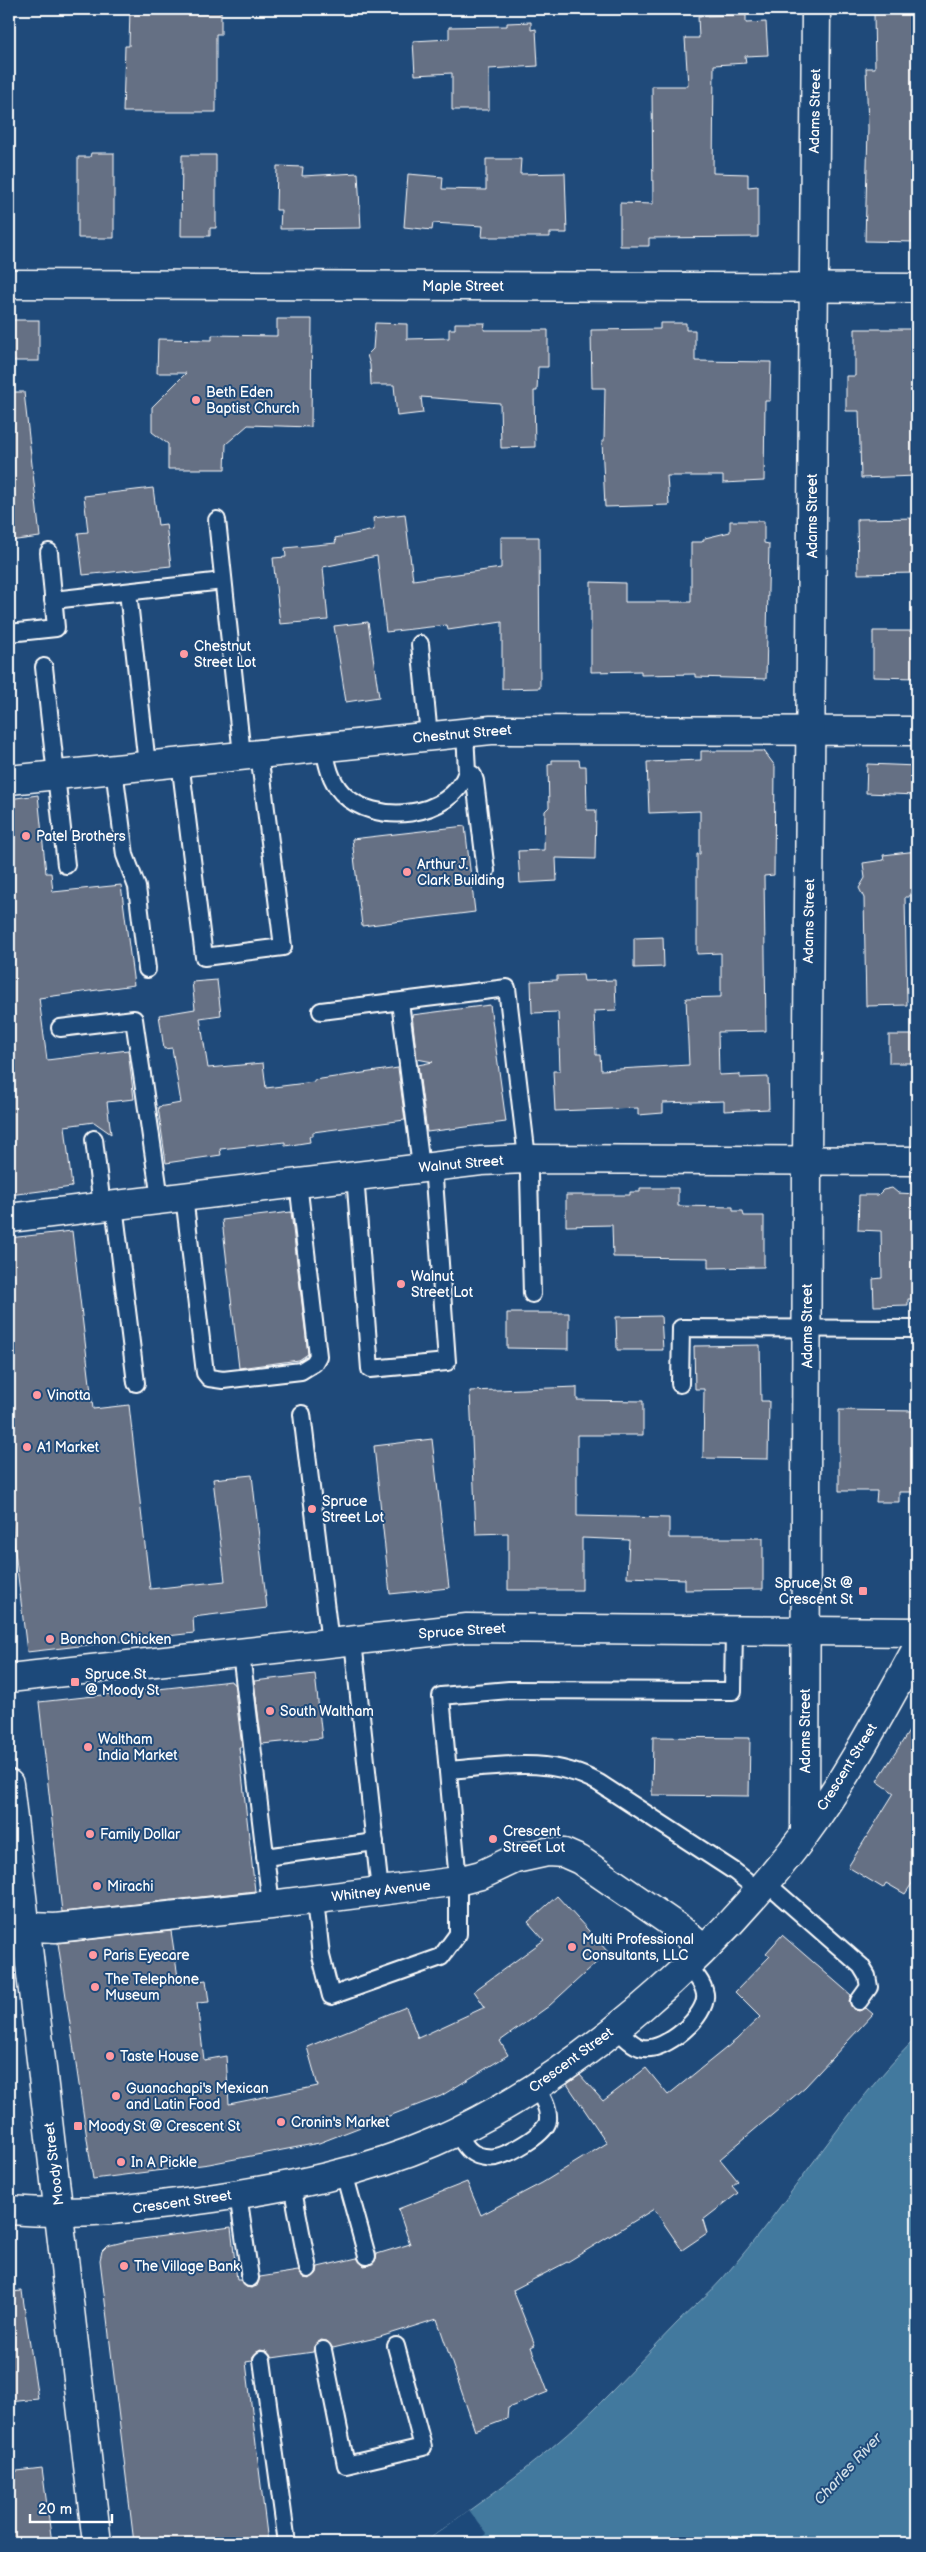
<svg xmlns="http://www.w3.org/2000/svg" width="926" height="2552" viewBox="0 0 926 2552" font-family="'Balsamiq Sans',sans-serif">
<style>
.water{fill:#42799e;stroke:#8eafc5}
.pier{fill:#1f4a7a}
.building{fill:#656f84;stroke:#fff}
.lines{fill:none;stroke-linecap:round;stroke-linejoin:round}
.service-casing{stroke:#fff;stroke-width:20}
.minor-casing{stroke:#fff;stroke-width:31}
.tertiary-casing{stroke:#fff;stroke-width:31}
.primary-casing{stroke:#fff;stroke-width:31}
.service{stroke:#1f4a7a;stroke-width:16}
.minor{stroke:#1f4a7a;stroke-width:28}
.tertiary{stroke:#1f4a7a;stroke-width:28}
.primary{stroke:#1f4a7a;stroke-width:28}
.poi-dot{fill:#ff9aa2;stroke:#1f4a7a;stroke-width:2}
.labels{text-anchor:middle;dominant-baseline:central;stroke-width:4;stroke-linejoin:round;paint-order:stroke}
.street-label{font-size:14px;fill:#fff;stroke:#1f4a7a}
.poi-label{font-size:14px;fill:#fff;stroke:#1f4a7a;text-anchor:start}
.water-label{font-size:15px;font-style:italic;fill:#d0dee7;stroke:#1f4a7a}
</style>
<rect width="100%" height="100%" fill="#1f4a7a"/>
<filter id="ink" filterUnits="userSpaceOnUse"><feTurbulence type="fractalNoise" baseFrequency=".02" numOctaves="2"/><feDisplacementMap in="SourceGraphic" scale="10" xChannelSelector="R" yChannelSelector="G"/><feConvolveMatrix kernelMatrix="1 2 1 2 8 2 1 2 1" color-interpolation-filters="sRGB"/></filter>
<g filter="url(#ink)">
<path class="water" d="M917,2037V2543H424C466,2512 511,2482 551,2448C597,2410 636,2365 677,2323C692,2308 709,2294 723,2278C791,2200 844,2110 917,2037Z"/>
<polygon class="pier" points="469,2510 487,2534 474,2543 424,2543"/>
<g class="building">
<polygon points="130,9 221,11 221,34 216,34 216,112 123,112 125,46 129,46"/>
<polygon points="917,13 917,242 865,241 868,128 866,68 875,68 874,14"/>
<polygon points="746,15 746,23 766,22 768,55 745,56 746,63 714,65 713,173 748,174 748,187 758,186 758,237 649,238 649,246 620,246 620,203 653,204 652,86 688,86 685,38 699,38 698,16"/>
<polygon points="531,22 531,30 536,29 538,66 489,69 489,110 452,110 452,73 415,75 413,41 449,39 449,27 507,26 507,23"/>
<polygon points="91,153 114,153 114,238 78,238 78,157 90,157"/>
<polygon points="182,155 216,155 216,228 210,228 210,236 181,236"/>
<polygon points="486,159 521,159 520,174 565,173 567,233 550,233 550,237 482,237 483,226 433,223 432,230 404,227 408,174 443,177 442,189 486,190"/>
<polygon points="277,166 303,167 302,176 358,173 361,228 280,229 281,210 276,210"/>
<polygon points="277,319 312,319 311,427 248,425 226,444 225,469 168,469 168,444 152,432 152,407 186,373 157,373 158,339 212,340 212,335 277,336"/>
<rect x="9" y="320" width="30" height="41"/>
<polygon points="375,323 407,324 407,339 449,338 449,329 455,329 455,323 485,323 484,330 548,330 548,367 538,367 537,391 534,391 535,447 501,448 500,403 421,397 423,413 397,416 394,385 371,385 370,365 367,355 373,349"/>
<polygon points="660,323 686,323 686,330 695,330 695,361 771,362 770,401 765,401 764,481 723,483 723,476 667,476 669,505 605,507 602,441 604,441 605,388 592,388 591,330 660,329"/>
<polygon points="855,329 917,329 917,476 861,478 859,411 846,411 846,376 855,376"/>
<polygon points="9,392 24,392 40,537 9,541"/>
<polygon points="153,488 158,525 166,524 171,566 83,575 78,533 88,532 84,496"/>
<polygon points="405,514 413,580 501,568 501,537 539,537 540,688 502,689 502,622 448,630 447,625 386,632 377,556 323,567 328,620 280,624 273,558 286,557 285,548 336,543 335,538 374,530 373,518"/>
<polygon points="917,518 916,573 858,574 857,519"/>
<polygon points="730,521 764,521 764,543 769,544 766,679 695,677 695,674 641,675 641,671 591,672 591,582 625,583 625,602 691,602 691,542 702,542 705,538 730,532"/>
<polygon points="368,622 379,697 346,702 334,626"/>
<polygon points="873,631 917,631 917,678 873,677"/>
<polygon points="701,751 764,751 775,766 774,875 764,876 766,1031 718,1032 719,1075 740,1074 740,1078 768,1077 769,1109 724,1111 724,1101 663,1103 663,1113 638,1115 638,1108 555,1111 553,1071 560,1071 558,1012 532,1013 531,981 557,980 557,976 583,975 584,981 615,980 616,1010 594,1011 596,1055 600,1055 601,1070 689,1065 686,998 721,997 721,953 697,954 697,854 700,854 700,811 649,813 647,762 701,760"/>
<polygon points="552,760 579,760 580,766 586,766 587,810 596,810 595,859 556,858 557,881 520,883 518,851 544,850 545,811 549,807 548,765 552,764"/>
<polygon points="867,764 917,766 917,795 866,793"/>
<polygon points="38,795 46,873 51,873 53,892 121,885 134,985 39,998 47,1060 128,1050 134,1099 107,1102 111,1134 94,1122 65,1126 72,1187 9,1195 9,799"/>
<polygon points="465,826 475,912 362,926 352,839"/>
<polygon points="917,851 917,893 910,893 909,897 905,897 907,1005 866,1006 864,898 859,888 865,878 863,863 884,860 883,855"/>
<polygon points="663,937 664,967 634,968 634,938"/>
<polygon points="217,980 221,1015 200,1018 208,1068 263,1063 266,1088 314,1082 314,1080 398,1068 405,1120 313,1132 313,1136 309,1136 310,1142 285,1146 285,1142 220,1149 221,1155 166,1163 158,1107 181,1103 172,1048 164,1049 159,1015 195,1009 192,982"/>
<polygon points="490,1005 506,1122 427,1132 418,1065 433,1062 417,1059 412,1015"/>
<rect x="889" y="1035" width="28" height="28"/>
<polygon points="640,1188 678,1188 678,1206 733,1207 733,1211 743,1211 744,1216 764,1216 764,1267 708,1268 708,1258 613,1257 612,1225 566,1226 566,1195 630,1195 630,1192 640,1192"/>
<polygon points="892,1188 898,1193 917,1194 917,1299 908,1299 908,1305 874,1306 873,1279 882,1278 881,1231 858,1230 859,1195 878,1195 883,1190"/>
<polygon points="291,1212 308,1354 299,1360 239,1368 222,1220"/>
<polygon points="72,1231 93,1409 129,1405 150,1589 225,1581 213,1479 252,1475 267,1608 193,1617 194,1633 27,1652 9,1501 9,1238"/>
<polygon points="507,1313 569,1313 569,1349 507,1348"/>
<polygon points="661,1316 663,1350 617,1350 616,1317"/>
<polygon points="760,1345 761,1401 769,1401 768,1459 703,1458 704,1389 695,1389 694,1346"/>
<polygon points="577,1387 577,1400 643,1401 643,1435 577,1435 577,1516 669,1518 669,1538 763,1538 763,1589 685,1590 685,1579 627,1577 629,1540 582,1538 582,1590 508,1590 508,1533 476,1534 470,1391"/>
<polygon points="839,1410 917,1411 917,1492 899,1492 899,1502 876,1502 877,1491 839,1491"/>
<polygon points="432,1439 449,1588 390,1594 374,1446"/>
<polygon points="315,1674 322,1738 262,1744 254,1681"/>
<polygon points="231,1681 232,1683 234,1683 242,1747 239,1747 255,1891 62,1912 39,1702"/>
<polygon points="917,1719 917,1876 905,1894 886,1883 883,1888 848,1867 894,1793 877,1781"/>
<polygon points="653,1737 750,1738 749,1796 652,1795"/>
<polygon points="557,1896 608,1952 549,2006 500,2041 508,2055 441,2096 319,2143 209,2164 93,2179 58,1943 171,1931 179,1984 206,1980 209,2002 197,2003 204,2060 226,2056 229,2104 318,2086 307,2047 406,2007 418,2038 485,2007 474,1991 544,1940 528,1922"/>
<polygon points="782,1935 851,1995 849,2001 853,2009 859,2011 866,2008 873,2014 805,2087 720,2159 738,2181 732,2186 738,2193 703,2220 707,2233 682,2250 654,2209 569,2261 513,2290 535,2345 531,2347 548,2392 508,2408 507,2419 475,2431 437,2319 380,2337 333,2348 327,2341 321,2340 314,2346 313,2352 272,2358 266,2351 260,2350 253,2356 252,2361 246,2362 268,2543 134,2543 100,2260 102,2251 107,2246 127,2241 231,2227 237,2280 240,2280 246,2287 251,2288 257,2286 260,2277 298,2271 304,2278 310,2279 317,2273 318,2267 357,2258 364,2266 370,2265 376,2259 377,2254 410,2244 398,2209 467,2182 481,2215 542,2183 607,2143 567,2084 580,2075 603,2101 646,2068 668,2095 736,2040 760,2017 735,1992 770,1956 766,1953"/>
<polygon points="22,2291 38,2399 9,2402 9,2292"/>
<polygon points="42,2468 52,2543 9,2543 9,2472"/>
</g>
<g class="lines">
<g class="service-casing">
<g id="service">
<polyline points="217,520 242,755"/>
<polyline points="128,592 147,765"/>
<polyline points="53,600 223,581"/>
<polyline points="9,633 56,628 49,552"/>
<polyline points="420,644 429,736"/>
<polyline points="44,667 66,865"/>
<polyline points="465,732 467,772 473,775 475,781 486,871"/>
<path d="M324,747C327,764 330,780 342,793C374,826 451,819 467,772"/>
<polyline points="180,761 204,957 283,947 259,753"/>
<polyline points="114,769 125,855 137,887 147,969"/>
<polyline points="400,1002 421,1167"/>
<polyline points="321,1011 507,988 529,1175 532,1294"/>
<polyline points="60,1028 134,1019 160,1199"/>
<polyline points="94,1139 102,1207"/>
<polyline points="355,1175 370,1369 447,1362 433,1165"/>
<polyline points="184,1196 205,1373 209,1378 223,1380 301,1371 314,1363 318,1356 298,1182"/>
<polyline points="114,1205 136,1383"/>
<polyline points="680,1384 681,1328 917,1329"/>
<polyline points="302,1414 330,1643"/>
<polyline points="353,1641 380,1891"/>
<polyline points="241,1653 271,1905"/>
<path d="M448,1770C500,1766 551,1756 599,1783L734,1871L758,1890"/>
<polyline points="265,1857 375,1842"/>
<polyline points="765,1882 861,1966 867,1976 869,1987 859,2001"/>
<polyline points="315,1900 321,1956 331,1996 441,1957 458,1934 458,1881 441,1696 509,1690 733,1691 734,1630"/>
<path d="M616,2027C623,2035 632,2046 643,2048C665,2052 708,2016 705,1994C703,1982 694,1973 686,1965"/>
<path d="M457,2131C461,2139 466,2149 473,2153C479,2157 489,2158 496,2157C509,2154 547,2134 548,2120C549,2108 542,2097 536,2087"/>
<polyline points="344,2173 367,2256"/>
<polyline points="292,2185 308,2269"/>
<polyline points="238,2194 250,2278"/>
<polyline points="323,2350 346,2465 423,2447 396,2346"/>
<polyline points="262,2360 287,2543"/>
</g>
</g>
<g class="minor-casing">
<g id="minor">
<polyline points="9,780 491,730 917,731"/>
<polyline points="9,1218 481,1161 528,1159 917,1161"/>
<polyline points="9,1678 467,1628 917,1632"/>
<polyline points="9,1926 55,1928 271,1905 458,1881 481,1875 515,1859 547,1852 564,1853 580,1860 680,1929 702,1948"/>
</g>
</g>
<g class="tertiary-casing">
<g id="tertiary">
<polyline points="9,284 917,288"/>
<polyline points="805,1833 807,1160 816,9"/>
<path d="M9,2210C82,2216 141,2208 214,2198C289,2187 364,2172 434,2142C574,2081 714,1955 805,1834C848,1776 882,1711 917,1648"/>
</g>
</g>
<g class="primary-casing">
<polyline id="primary" points="9,1784 97,2543"/>
</g>
<use href="#service" class="service"/>
<use href="#minor" class="minor"/>
<use href="#tertiary" class="tertiary"/>
<use href="#primary" class="primary"/>
</g>
</g>
<g class="poi-dot">
<circle cx="196" cy="400" r="5"/>
<circle cx="184" cy="654" r="5"/>
<circle cx="26" cy="836" r="5"/>
<circle cx="407" cy="872" r="5"/>
<circle cx="401" cy="1284" r="5"/>
<circle cx="37" cy="1395" r="5"/>
<circle cx="27" cy="1447" r="5"/>
<circle cx="312" cy="1509" r="5"/>
<rect x="858" y="1586" width="10" height="10" rx="2.5"/>
<circle cx="50" cy="1639" r="5"/>
<rect x="70" y="1677" width="10" height="10" rx="2.5"/>
<circle cx="270" cy="1711" r="5"/>
<circle cx="88" cy="1747" r="5"/>
<circle cx="90" cy="1834" r="5"/>
<circle cx="493" cy="1839" r="5"/>
<circle cx="97" cy="1886" r="5"/>
<circle cx="572" cy="1947" r="5"/>
<circle cx="93" cy="1955" r="5"/>
<circle cx="95" cy="1987" r="5"/>
<circle cx="110" cy="2056" r="5"/>
<circle cx="116" cy="2096" r="5"/>
<circle cx="281" cy="2122" r="5"/>
<rect x="73" y="2121" width="10" height="10" rx="2.5"/>
<circle cx="121" cy="2162" r="5"/>
<circle cx="124" cy="2266" r="5"/>
</g>
<g class="labels">
<g class="street-label">
<text transform="translate(815 111) rotate(-89)">Adams Street</text>
<text x="463" y="286">Maple Street</text>
<text transform="translate(812 516) rotate(-90)">Adams Street</text>
<text transform="translate(462 734) rotate(-5)">Chestnut Street</text>
<text transform="translate(809 921) rotate(-89)">Adams Street</text>
<text transform="translate(461 1164) rotate(-5)">Walnut Street</text>
<text transform="translate(807 1326) rotate(-90)">Adams Street</text>
<text transform="translate(462 1631) rotate(-4)">Spruce Street</text>
<text transform="translate(805 1731) rotate(-90)">Adams Street</text>
<text transform="translate(847 1767) rotate(-58)">Crescent Street</text>
<text transform="translate(381 1891) rotate(-7)">Whitney Avenue</text>
<text transform="translate(571 2060) rotate(-36)">Crescent Street</text>
<text transform="translate(54 2164) rotate(-97)">Moody Street</text>
<text transform="translate(182 2202) rotate(-8)">Crescent Street</text>
</g>
<g class="poi-label">
<text x="206" y="392">Beth Eden<tspan x="206" dy="16">Baptist Church</tspan></text>
<text x="194" y="646">Chestnut<tspan x="194" dy="16">Street Lot</tspan></text>
<text x="36" y="836">Patel Brothers</text>
<text x="417" y="864">Arthur J.<tspan x="417" dy="16">Clark Building</tspan></text>
<text x="411" y="1276">Walnut<tspan x="411" dy="16">Street Lot</tspan></text>
<text x="47" y="1395">Vinotta</text>
<text x="37" y="1447">A1 Market</text>
<text x="322" y="1501">Spruce<tspan x="322" dy="16">Street Lot</tspan></text>
<text x="853" y="1583" text-anchor="end">Spruce St @<tspan x="853" dy="16">Crescent St</tspan></text>
<text x="60" y="1639">Bonchon Chicken</text>
<text x="85" y="1674">Spruce St<tspan x="85" dy="16">@ Moody St</tspan></text>
<text x="280" y="1711">South Waltham</text>
<text x="98" y="1739">Waltham<tspan x="98" dy="16">India Market</tspan></text>
<text x="503" y="1831">Crescent<tspan x="503" dy="16">Street Lot</tspan></text>
<text x="100" y="1834">Family Dollar</text>
<text x="107" y="1886">Mirachi</text>
<text x="582" y="1939">Multi Professional<tspan x="582" dy="16">Consultants, LLC</tspan></text>
<text x="103" y="1955">Paris Eyecare</text>
<text x="105" y="1979">The Telephone<tspan x="105" dy="16">Museum</tspan></text>
<text x="120" y="2056">Taste House</text>
<text x="126" y="2088">Guanachapi's Mexican<tspan x="126" dy="16">and Latin Food</tspan></text>
<text x="291" y="2122">Cronin's Market</text>
<text x="88" y="2126">Moody St @ Crescent St</text>
<text x="131" y="2162">In A Pickle</text>
<text x="134" y="2266">The Village Bank</text>
</g>
<g class="water-label">
<text transform="translate(848 2469) rotate(-47)">Charles River</text>
</g>
</g>
<rect width="926" height="2552" fill="none" stroke="#1f4a7a" stroke-width="30"/>
<rect x="15" y="15" width="896" height="2522" fill="none" stroke="#fff" stroke-width="2" filter="url(#ink)"/>
<path d="M30 2514v8h82v-8" fill="none" stroke="#ffffff" stroke-width="2.5"/>
<text x="38" y="2514" font-size="15" fill="#ffffff" stroke="#1f4a7a" stroke-width="4" paint-order="stroke">20 m</text>
</svg>
